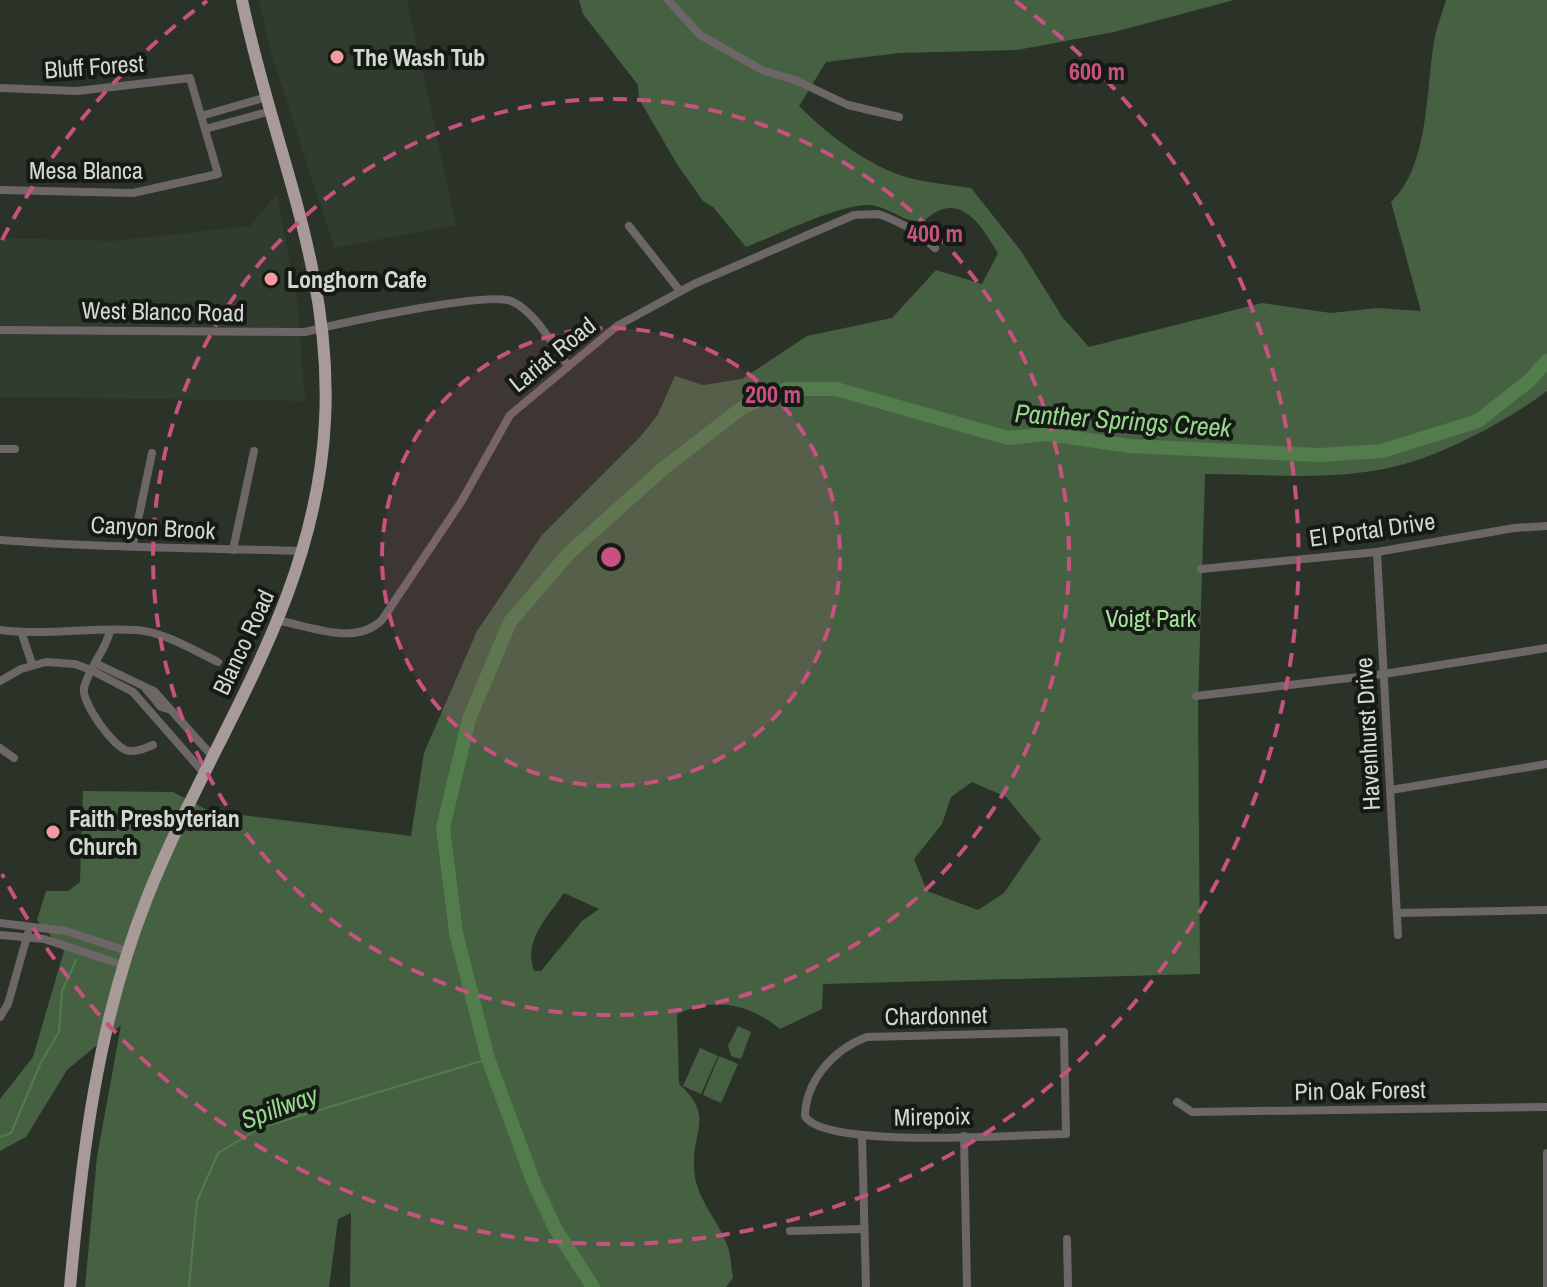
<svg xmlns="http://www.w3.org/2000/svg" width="1547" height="1287" viewBox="0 0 1547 1287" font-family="'Archivo Narrow',sans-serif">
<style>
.built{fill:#303d2e}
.green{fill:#466142;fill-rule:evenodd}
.water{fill:#527c4b}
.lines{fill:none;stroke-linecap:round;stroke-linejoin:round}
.stream{stroke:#527c4b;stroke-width:2}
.river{stroke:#527c4b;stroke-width:14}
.minor{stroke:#6d6666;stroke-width:8}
.primary{stroke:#a99a9a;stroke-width:12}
.ring{fill:none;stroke:#c7527f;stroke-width:4;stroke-dasharray:14 10}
.poi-dot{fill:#f59b9e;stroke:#161a15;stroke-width:3}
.labels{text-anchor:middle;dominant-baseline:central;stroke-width:8;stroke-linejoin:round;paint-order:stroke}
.poi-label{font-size:24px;font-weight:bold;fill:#d3d8d2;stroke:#161a15;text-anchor:start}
.street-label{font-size:24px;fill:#d3d8d2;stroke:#161a15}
.park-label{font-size:24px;fill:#a5e49b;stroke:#161a15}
.water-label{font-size:26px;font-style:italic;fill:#98d68e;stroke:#161a15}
.centre{fill:#c7527f;stroke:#161a15;stroke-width:4}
.ring-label{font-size:24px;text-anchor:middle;font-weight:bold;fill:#c7527f;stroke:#161a15;stroke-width:8;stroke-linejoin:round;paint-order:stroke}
</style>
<rect width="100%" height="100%" fill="#2b3329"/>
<g class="built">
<polygon points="259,0 407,0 456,225 334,248 271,52"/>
<polygon points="277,194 297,299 305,401 0,397 0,238 114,241 250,226"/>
</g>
<g class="green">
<path d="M579,0H1234L1114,32L1017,50L899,53L826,62L799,106C829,136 868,166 909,178C929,183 951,185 971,188L1021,251L1063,318L1089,347L1262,303L1331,313L1377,308L1421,311L1391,202C1429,167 1426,90 1434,42C1436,28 1442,14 1446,0H1547V391C1507,421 1438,458 1388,468C1329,481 1264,474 1205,474L1198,705L1200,974L823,984L822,1009L780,1029C748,1003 715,997 677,1014L679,1084C715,1117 692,1129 694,1168C695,1199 719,1220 728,1247C731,1256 731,1268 733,1278L726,1287H350L351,1213L338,1219L329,1287H85L97,1157L121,1025L67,1070L26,1137L0,1151V1099L33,1057L64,951L37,920L46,891H68L80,882L83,791L173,792L209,811L411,836L424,753L477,631L542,535L640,437L657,416L675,376L703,385L742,379L807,336L892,318L936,270L982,284L998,253C980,223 958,188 923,222C903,222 889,207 870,205C841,203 775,236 746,247L713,207L703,201L677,164L639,99L638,85L583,14ZM972,782L1006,797L1041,839L1004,893L978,910L927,891L914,859L942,824L951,797ZM564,893L599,909L582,921L541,971H534C523,940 547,918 564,893Z"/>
<polygon points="738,1026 751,1032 741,1059 731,1056 728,1046"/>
<polygon points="700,1048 718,1056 701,1094 683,1086"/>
<polygon points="719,1056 738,1064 721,1103 703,1095"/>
</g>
<polygon class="water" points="1126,616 1154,619 1152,633 1124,630"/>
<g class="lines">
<g class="stream">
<polyline points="0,1137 11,1133 41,1062 59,1032 62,991 76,960"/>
<polyline points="189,1287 197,1201 218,1153 260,1128 488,1059"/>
</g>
<polyline class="river" points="593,1287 555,1228 534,1183 488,1059 456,933 443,828 469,719 510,622 569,553 664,468 743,407 787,389 836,389 1008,438 1047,434 1130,446 1319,455 1382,451 1478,421 1530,380 1547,361"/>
<g class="minor">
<polyline points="668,0 700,35 764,71 795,80 848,105 899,117"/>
<polyline points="0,88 77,91 190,78 218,174 133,193 0,190"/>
<polyline points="201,116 267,97"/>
<polyline points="205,129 271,111"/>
<polyline points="629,226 680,291"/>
<path d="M0,330L305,332C337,324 486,291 511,301C535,311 553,346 568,365"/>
<polyline points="0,449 15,449"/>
<path d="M0,540C101,548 202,548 303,551"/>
<polyline points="133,544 152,453"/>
<polyline points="233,550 254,451"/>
<polyline points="1377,552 1398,935"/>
<polyline points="1201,569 1377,552 1514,528 1547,526"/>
<path d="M280,621C313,627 355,646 382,620L461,502L510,415L617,326L694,284L854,215L878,214L889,218L916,231L935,248"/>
<path d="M0,630C46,636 91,627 137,630C164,632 193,650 218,662"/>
<path d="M110,631C105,652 89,667 84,688C81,702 114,749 129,751C137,752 146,748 153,745"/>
<polyline points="22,634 32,664"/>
<polyline points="95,663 154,691 213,757"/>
<polyline points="0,681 21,669 46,662 75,664 91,670 133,692 203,772"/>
<polyline points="146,689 161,707 168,709"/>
<polyline points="1196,696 1384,674 1547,648"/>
<polyline points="0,748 14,758"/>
<polyline points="1391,790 1547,764"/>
<polyline points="1397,913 1547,910"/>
<polyline points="0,923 66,931 127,951"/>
<polyline points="0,935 44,939 123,965"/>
<polyline points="0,1017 8,1004 28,933"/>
<path d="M1064,1032L1066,1134C1024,1134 824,1150 805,1116C806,1080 834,1049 867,1037Z"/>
<polyline points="1177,1102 1192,1112 1547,1107"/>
<polyline points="964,1136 967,1287"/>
<polyline points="862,1137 866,1287"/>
<polyline points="790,1231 864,1229"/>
<polyline points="1067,1239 1068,1287"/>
<polyline points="1547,1287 1547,1153"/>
</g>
<path class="primary" d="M70,1287C82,1154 97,1024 147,898C211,736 316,603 325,421C333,268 272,146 242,0"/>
</g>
<circle cx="611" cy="557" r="229" fill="#c7527f" fill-opacity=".12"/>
<g class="ring">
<circle cx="611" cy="557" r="229"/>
<circle cx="611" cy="557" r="458"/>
<path d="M2 240A687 687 0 0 1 207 1M1015 1A687 687 0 1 1 2 874"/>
</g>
<g class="poi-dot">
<circle cx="337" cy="57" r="8"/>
<circle cx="271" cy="279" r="8"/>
<circle cx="53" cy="832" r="8"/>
</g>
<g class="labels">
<g class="poi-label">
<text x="353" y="57">The Wash Tub</text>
<text x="287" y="279">Longhorn Cafe</text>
<text x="69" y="818">Faith Presbyterian<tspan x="69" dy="28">Church</tspan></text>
</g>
<g class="street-label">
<text transform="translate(94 66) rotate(-4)">Bluff Forest</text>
<text x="86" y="170">Mesa Blanca</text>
<text transform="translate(163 311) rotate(1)">West Blanco Road</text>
<text transform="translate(552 354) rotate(-39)">Lariat Road</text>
<text transform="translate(153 527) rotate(3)">Canyon Brook</text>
<text transform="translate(1372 529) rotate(-8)">El Portal Drive</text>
<text transform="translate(243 642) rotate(-65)">Blanco Road</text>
<text transform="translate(1367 734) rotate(-93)">Havenhurst Drive</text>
<text transform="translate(936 1015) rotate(-1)">Chardonnet</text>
<text transform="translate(1360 1090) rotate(-1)">Pin Oak Forest</text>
<text transform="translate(932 1116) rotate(-1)">Mirepoix</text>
</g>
<g class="park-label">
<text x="1151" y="618">Voigt Park</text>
</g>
<g class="water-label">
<text transform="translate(1123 420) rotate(4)">Panther Springs Creek</text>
<text transform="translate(279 1107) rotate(-20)">Spillway</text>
</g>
</g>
<circle cx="611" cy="557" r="12" class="centre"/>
<g class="ring-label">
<text x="1097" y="80">600 m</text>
<text x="935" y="242">400 m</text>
<text x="773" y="403">200 m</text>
</g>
</svg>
